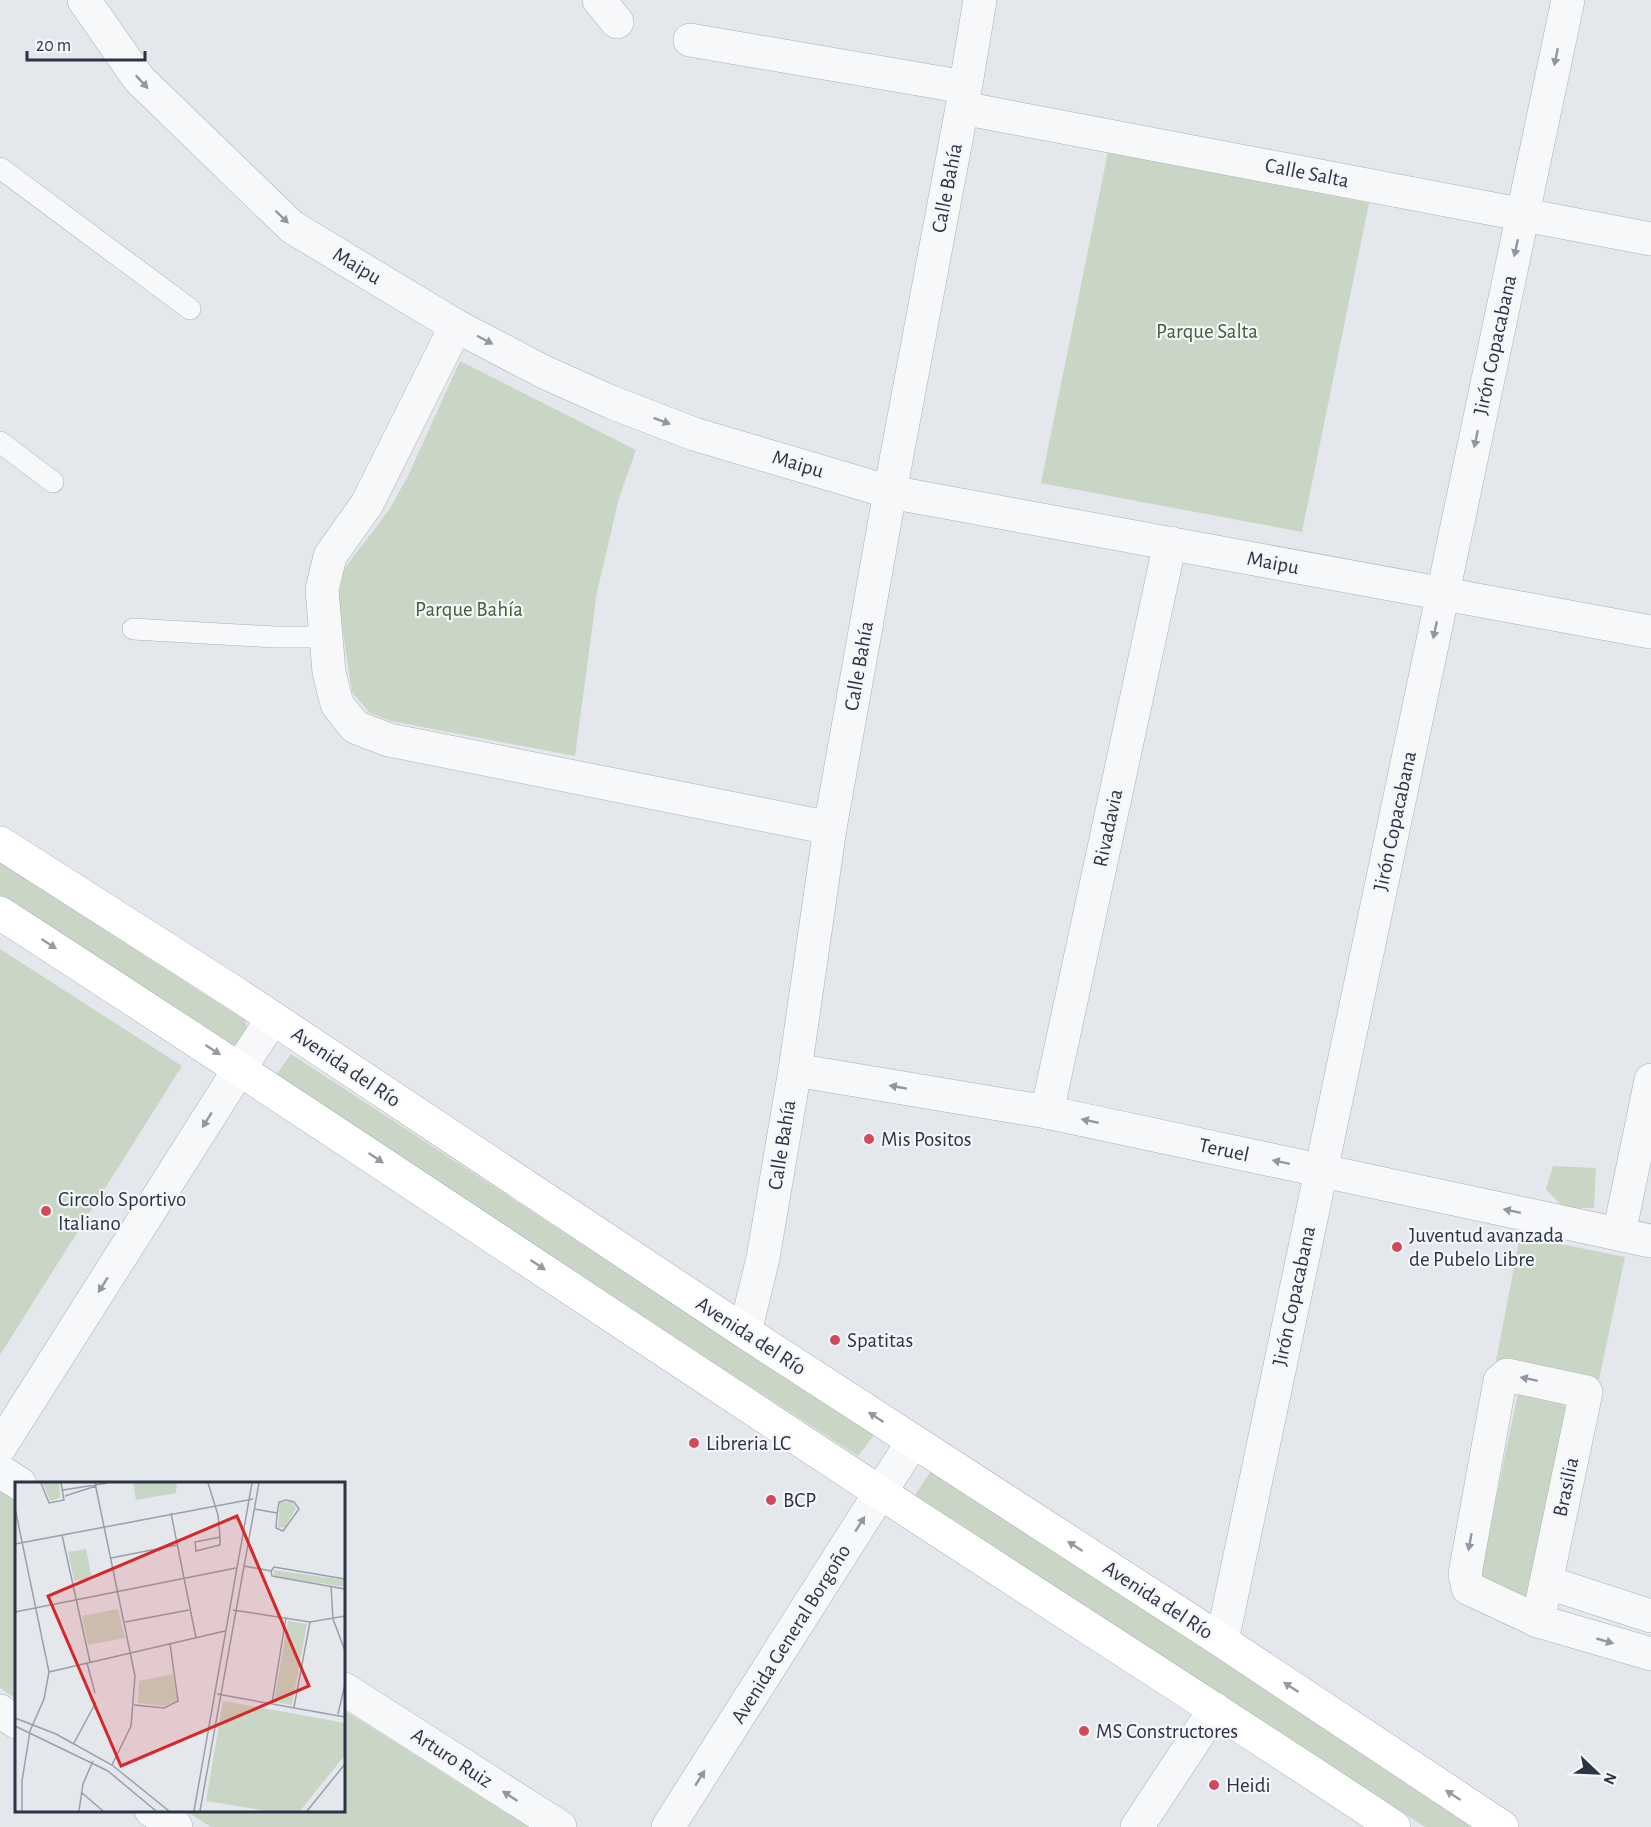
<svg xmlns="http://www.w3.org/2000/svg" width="1651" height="1827" viewBox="0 0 1651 1827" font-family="'Alegreya Sans',sans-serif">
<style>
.green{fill:#c9d6c5}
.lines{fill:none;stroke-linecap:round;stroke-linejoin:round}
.service-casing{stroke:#a9aeb7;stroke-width:22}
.minor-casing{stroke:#a9aeb7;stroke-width:34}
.secondary-casing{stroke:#a9aeb7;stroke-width:34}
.service{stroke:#f7f8fa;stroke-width:21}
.minor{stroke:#f7f8fa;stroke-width:33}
.secondary{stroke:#fff;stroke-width:33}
.oneway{fill:#9196a0}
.oneway2{fill:#959aa2}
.poi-dot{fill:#d1495b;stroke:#f4f6f9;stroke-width:2}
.labels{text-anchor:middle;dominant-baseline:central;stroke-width:4.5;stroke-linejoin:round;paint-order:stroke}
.street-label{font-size:21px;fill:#2b3445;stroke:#f4f6f9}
.park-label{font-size:21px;fill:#3f6138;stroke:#f4f6f9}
.poi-label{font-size:21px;fill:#2b3445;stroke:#f4f6f9;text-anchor:start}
.inset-road{fill:none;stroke:#9a9fa9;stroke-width:1.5}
.view{fill:#d62828;fill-opacity:0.15;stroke:#d62828;stroke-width:3}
.inset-edge{fill:none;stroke:#2b3445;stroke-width:3}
</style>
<rect width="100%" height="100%" fill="#e4e7ec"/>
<g class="green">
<polygon points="1108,152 1369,203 1302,532 1041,483"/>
<polygon points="460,361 636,450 619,498 597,592 575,756 391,721 370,713 352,692 338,601 344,569 389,510 408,476"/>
<polygon points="0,863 245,1020 248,1032 241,1043 232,1046 0,898"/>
<polygon points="0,949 182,1066 0,1355"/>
<polygon points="291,1054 874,1435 858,1456 274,1078"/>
<polygon points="1553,1166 1596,1168 1594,1208 1564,1208 1546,1189"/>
<polygon points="1520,1236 1625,1257 1598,1384 1496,1361"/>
<polygon points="1518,1393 1561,1401 1566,1409 1529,1596 1521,1600 1479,1580"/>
<polygon points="931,1471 1475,1827 1425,1827 915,1495"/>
<polygon points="0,1491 16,1501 16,1699 0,1688"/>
<polygon points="344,1710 528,1827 211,1827 186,1811 344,1810"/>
</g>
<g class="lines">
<g class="service-casing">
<g id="service">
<polyline points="0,168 190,309"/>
<polyline points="0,442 53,482"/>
<polyline points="133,629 275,637 326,637"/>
</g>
</g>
<g class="minor-casing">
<g id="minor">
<polyline points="84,0 139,79 292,227 456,326 544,372 611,402 694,434 890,492 1651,632"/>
<polyline points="599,0 617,22"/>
<polyline points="690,40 965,87"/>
<polyline points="962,108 1651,239"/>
<polyline points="456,326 367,504 330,556 322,590 329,672 337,704 355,727 389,740 830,828"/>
<polyline points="795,1070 1047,1112 1651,1241"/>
<polyline points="1047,1112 1170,543"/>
<polyline points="1619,1234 1651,1080"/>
<polyline points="745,1332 763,1258 795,1070 830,828 890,492 962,108 980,0"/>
<polyline points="0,1447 240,1068 273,1018"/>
<polyline points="0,1471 20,1484"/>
<polyline points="1546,1582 1651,1616"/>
<polyline points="1538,1621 1586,1392 1507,1375 1500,1381 1465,1574 1468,1588 1538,1621 1651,1654"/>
<polyline points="1222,1641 1568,0"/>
<polyline points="344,1689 560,1827"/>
<polyline points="0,1711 16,1722"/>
<polyline points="151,1810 176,1827"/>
<polyline points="668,1827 913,1441"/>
<polyline points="1137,1827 1215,1709"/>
</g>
</g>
<g class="secondary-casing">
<g id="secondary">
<polyline points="0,843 232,991 745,1332 1222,1641 1502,1827"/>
<path d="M0,913C296,1104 587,1301 881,1493C1052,1605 1224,1714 1394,1827"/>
</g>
</g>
<use href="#service" class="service"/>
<use href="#minor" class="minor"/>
<use href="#secondary" class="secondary"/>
</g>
<defs><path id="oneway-solid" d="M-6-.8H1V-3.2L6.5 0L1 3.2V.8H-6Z" transform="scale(1.5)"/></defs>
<g class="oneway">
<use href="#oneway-solid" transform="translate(1556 57) rotate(102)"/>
<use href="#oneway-solid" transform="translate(142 82) rotate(47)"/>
<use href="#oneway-solid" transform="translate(282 217) rotate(44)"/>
<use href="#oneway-solid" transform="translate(1516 248) rotate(102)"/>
<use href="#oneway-solid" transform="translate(485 340) rotate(28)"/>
<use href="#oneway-solid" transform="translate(662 421) rotate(21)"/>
<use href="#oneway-solid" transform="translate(1476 439) rotate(102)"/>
<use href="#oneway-solid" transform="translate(1435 630) rotate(102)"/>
<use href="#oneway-solid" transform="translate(898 1087) rotate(-170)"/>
<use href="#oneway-solid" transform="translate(207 1120) rotate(122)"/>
<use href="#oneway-solid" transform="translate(1090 1121) rotate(-168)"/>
<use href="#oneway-solid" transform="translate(1281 1162) rotate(-168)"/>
<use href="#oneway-solid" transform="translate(1512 1211) rotate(-168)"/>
<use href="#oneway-solid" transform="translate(103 1285) rotate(122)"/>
<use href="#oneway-solid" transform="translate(1529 1379) rotate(-168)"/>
<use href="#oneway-solid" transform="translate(860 1524) rotate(-58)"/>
<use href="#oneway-solid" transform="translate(1470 1542) rotate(100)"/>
<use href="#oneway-solid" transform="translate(1605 1641) rotate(16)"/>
<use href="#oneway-solid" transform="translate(700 1778) rotate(-58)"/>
<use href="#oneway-solid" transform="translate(510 1796) rotate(-147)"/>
</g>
<g class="oneway2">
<use href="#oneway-solid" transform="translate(49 944) rotate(33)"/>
<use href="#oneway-solid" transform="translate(213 1050) rotate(33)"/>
<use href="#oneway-solid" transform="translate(376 1158) rotate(34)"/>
<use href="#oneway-solid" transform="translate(538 1265) rotate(34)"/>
<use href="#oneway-solid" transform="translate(876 1417) rotate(-147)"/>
<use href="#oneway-solid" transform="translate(1075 1546) rotate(-147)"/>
<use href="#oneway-solid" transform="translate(1291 1687) rotate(-147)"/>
<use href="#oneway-solid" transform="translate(1453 1795) rotate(-147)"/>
</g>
<g class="poi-dot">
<circle cx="869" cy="1139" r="6"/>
<circle cx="46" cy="1211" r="6"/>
<circle cx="1397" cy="1247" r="6"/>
<circle cx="835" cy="1340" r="6"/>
<circle cx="694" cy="1443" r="6"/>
<circle cx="771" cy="1500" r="6"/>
<circle cx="1084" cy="1731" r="6"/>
<circle cx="1214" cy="1785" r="6"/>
</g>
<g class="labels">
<g class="street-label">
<text transform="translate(1307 173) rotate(11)">Calle Salta</text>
<text transform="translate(947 188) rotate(-79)">Calle Bahía</text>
<text transform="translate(357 266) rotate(31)">Maipu</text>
<text transform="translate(1495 345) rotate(-78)">Jirón Copacabana</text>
<text transform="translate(798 464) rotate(17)">Maipu</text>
<text transform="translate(1273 563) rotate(11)">Maipu</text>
<text transform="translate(859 666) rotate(-80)">Calle Bahía</text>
<text transform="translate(1395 821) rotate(-78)">Jirón Copacabana</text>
<text transform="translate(1108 828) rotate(-78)">Rivadavia</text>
<text transform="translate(346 1067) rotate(34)">Avenida del Río</text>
<text transform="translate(782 1145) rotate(-81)">Calle Bahía</text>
<text transform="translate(1224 1150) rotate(12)">Teruel</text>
<text transform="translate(1294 1296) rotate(-78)">Jirón Copacabana</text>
<text transform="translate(751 1336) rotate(33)">Avenida del Río</text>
<text transform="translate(1566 1487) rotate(-78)">Brasilia</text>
<text transform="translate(1158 1600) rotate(33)">Avenida del Río</text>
<text transform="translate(791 1634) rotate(-58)">Avenida General Borgoño</text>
<text transform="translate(452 1758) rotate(33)">Arturo Ruiz</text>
</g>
<g class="park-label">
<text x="1207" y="331">Parque Salta</text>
<text x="469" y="609">Parque Bahía</text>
</g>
<g class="poi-label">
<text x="881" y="1139">Mis Positos</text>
<text x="58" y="1199">Circolo Sportivo<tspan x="58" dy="24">Italiano</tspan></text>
<text x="1409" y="1235">Juventud avanzada<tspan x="1409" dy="24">de Pubelo Libre</tspan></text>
<text x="847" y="1340">Spatitas</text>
<text x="706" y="1443">Libreria LC</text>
<text x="783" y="1500">BCP</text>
<text x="1096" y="1731">MS Constructores</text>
<text x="1226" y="1785">Heidi</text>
</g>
</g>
<g transform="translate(15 1482)">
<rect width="330" height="330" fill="#e4e7ec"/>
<path d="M28,1H44L45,16L35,19ZM118,1H162L161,11L121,18ZM265,20H277L281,26L270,45L263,46ZM71,67L77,96L59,99L53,70ZM258,88L330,98V105L260,94ZM103,127L110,156L73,163L67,134ZM273,139L292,142L277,223L259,220ZM158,192L162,218L149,224L123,221L124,199ZM208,219L330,241V273L285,329H253L191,319Z" fill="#c9d6c5"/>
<path class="inset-road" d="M26,1L34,21L49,18L46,1M80,1L120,194L116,244L97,283M193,1L203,33L205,55V63L181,69L180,60L205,55M48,8L92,1M50,14L81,4M271,18L279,20L284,27L268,49L261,46L262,33L264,20ZM0,26L34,190L29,217L15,249L7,299V329M239,27L262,31M156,31L181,156M47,53L75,180M0,62L238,17M96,76L162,63M229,84L256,89M330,97L259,85L256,89L257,94L330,107M316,104L318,137L330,169M218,128L295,140L330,134M0,130L221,86M110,140L174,128M72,181L80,211M34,190L210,149M202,212L330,235M257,221L271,136M119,223L149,226L163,219L155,162M279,225L295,140M323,232L330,202M0,236L41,252L97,283L154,329M0,244L93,289L141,329M59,261L81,220M66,310L88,329M64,329L68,302L78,279M179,329L237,1M185,329L244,1M292,329L330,282"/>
<path class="view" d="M222,34L294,204L106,284L33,114Z"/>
<rect width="330" height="330" class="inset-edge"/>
</g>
<g transform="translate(1597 1773) rotate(113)" stroke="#f4f6f9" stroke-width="4.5" paint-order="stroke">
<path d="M0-4.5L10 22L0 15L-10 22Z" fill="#2b3445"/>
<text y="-9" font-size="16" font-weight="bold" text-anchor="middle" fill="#2b3445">N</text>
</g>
<path d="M27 51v9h118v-9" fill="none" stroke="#2b3445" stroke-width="3"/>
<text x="36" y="51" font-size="18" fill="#2b3445" stroke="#f4f6f9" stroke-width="4.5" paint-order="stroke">20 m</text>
</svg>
